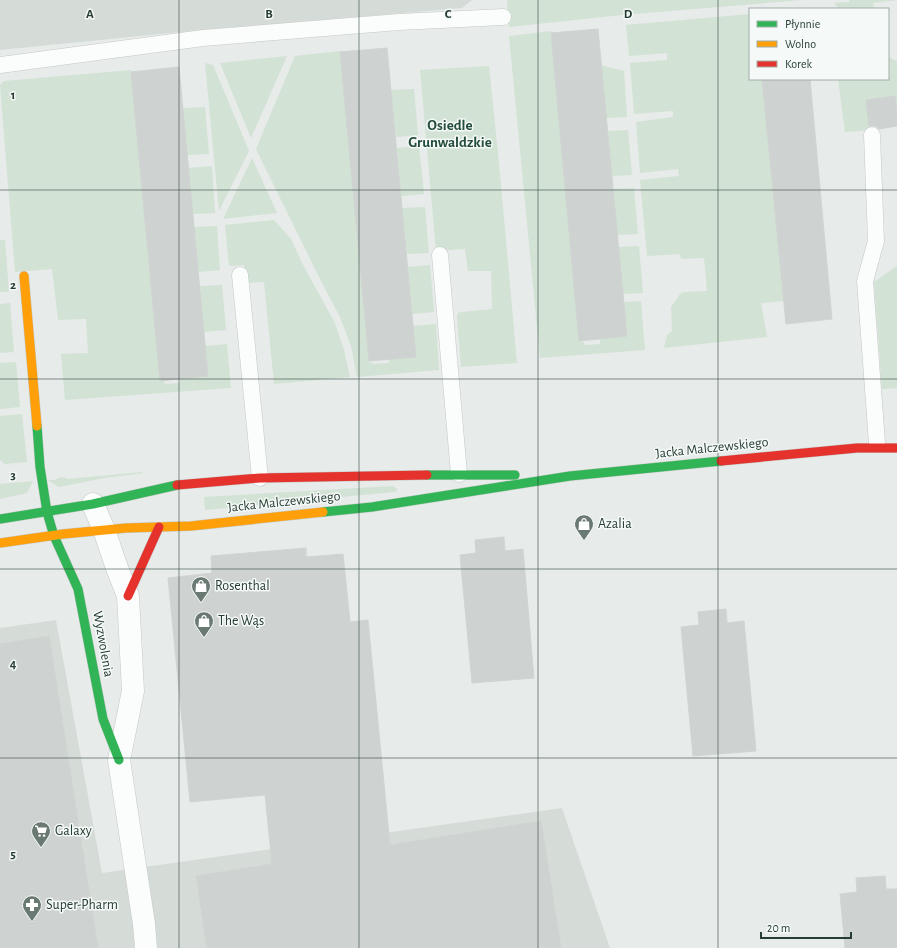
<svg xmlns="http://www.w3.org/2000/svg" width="897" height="948" viewBox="0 0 897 948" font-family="'Alegreya Sans',sans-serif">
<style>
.built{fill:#d5dcd8}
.green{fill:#d2e2d4}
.building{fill:#ced2d0;stroke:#d0d4d2}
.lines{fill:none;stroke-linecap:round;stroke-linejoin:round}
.lane-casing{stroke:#c4c8c6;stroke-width:17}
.street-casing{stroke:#c4c8c6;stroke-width:23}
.fast-casing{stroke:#c3c8c6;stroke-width:10}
.slow-casing{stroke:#c3c8c6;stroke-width:10}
.jam-casing{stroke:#c3c8c6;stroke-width:10}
.lane{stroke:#fbfcfc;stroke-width:16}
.street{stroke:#fbfcfc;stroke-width:22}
.fast{stroke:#30b455;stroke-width:9}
.slow{stroke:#ff9f0a;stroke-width:9}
.jam{stroke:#e5322d;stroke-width:9}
.grid{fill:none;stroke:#263d33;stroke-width:1;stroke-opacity:0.55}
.labels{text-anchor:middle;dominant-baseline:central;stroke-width:3;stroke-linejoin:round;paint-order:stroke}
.street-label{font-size:14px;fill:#263d33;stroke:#f5f9f7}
.poi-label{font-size:14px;fill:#263d33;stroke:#f5f9f7;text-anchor:start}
.neighbourhood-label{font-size:15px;font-weight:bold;fill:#244d3c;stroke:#f5f9f7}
.grid-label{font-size:13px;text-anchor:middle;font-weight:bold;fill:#263d33;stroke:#f5f9f7;stroke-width:3;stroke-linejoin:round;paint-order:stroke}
</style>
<rect width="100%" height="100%" fill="#e7ebe9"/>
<g class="built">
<polygon points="0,0 472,0 462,8 200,30 0,50"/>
<polygon points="56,620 102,873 562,808 610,948 0,948 0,628"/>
</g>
<g class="green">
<polygon points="507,0 802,0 622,15 509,27"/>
<polygon points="849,0 897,0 873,3 874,9 839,9 834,3 849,2"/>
<polygon points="750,14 750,79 762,79 784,301 761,303 767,337 664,348 667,335 672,331 671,307 680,294 684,292 707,291 704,258 681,259 680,254 647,256 640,180 679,176 678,169 640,173 636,122 673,117 673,111 634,114 630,63 667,60 667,53 629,56 626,25"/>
<polygon points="551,31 579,341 584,342 584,345 600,344 600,339 627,336 624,302 641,301 645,350 540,358 509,36"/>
<polygon points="340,51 369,362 374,364 389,363 389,359 416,357 413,326 436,324 439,370 357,377 351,346 340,317 320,279 256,149 295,56"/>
<polygon points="287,56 251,138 220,63"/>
<polygon points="888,57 897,61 897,111 895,96 866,100 870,130 845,132 838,79 888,79"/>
<polygon points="205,63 213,65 249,151 219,211"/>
<polygon points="601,65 624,71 627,117 606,118"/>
<polygon points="489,66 499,163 517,363 461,367 457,317 458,313 462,312 492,309 491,271 468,271 465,249 436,251 420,70"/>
<polygon points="131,70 160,381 164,381 165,384 180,383 180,379 208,376 205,346 227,344 231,388 65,400 61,354 88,353 86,319 58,320 52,269 15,272 0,85 4,81"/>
<polygon points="414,89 418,135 396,137 391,90"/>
<polygon points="205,107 209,154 187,155 183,108"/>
<polygon points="628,130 632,175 612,176 608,131"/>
<polygon points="419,146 424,194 401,196 397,148"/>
<polygon points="252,158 277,213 223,219"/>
<polygon points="212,166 215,213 193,214 188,168"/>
<polygon points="634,188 638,234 617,235 613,189"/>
<polygon points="425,207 429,253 407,254 402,208"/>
<polygon points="274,220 291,239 303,265 335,323 344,350 350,377 274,384 264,282 247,283 244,265 229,266 225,225"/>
<polygon points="217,226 220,270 198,272 194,227"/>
<polygon points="0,240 5,240 9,292 0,292"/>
<polygon points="639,246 643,293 623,294 618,247"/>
<polygon points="430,265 434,312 412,314 408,267"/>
<polygon points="897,266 897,388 882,389 874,282"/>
<polygon points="222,285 226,330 204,332 200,286"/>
<polygon points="10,303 14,352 0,353 0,304"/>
<polygon points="16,362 20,407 0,409 0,363"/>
<polygon points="22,414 27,462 5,464 0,460 0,416"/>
<polygon points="142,472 143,473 105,478 59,487 48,480 56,480 58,478 64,477 67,479"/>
<polygon points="33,481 27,493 0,499 0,484"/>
<polygon points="393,486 397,489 397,491 394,492 205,510 204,497"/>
</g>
<g class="building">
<polygon points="598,29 627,336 579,341 551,33"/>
<polygon points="387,48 416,357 369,361 340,52"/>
<polygon points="179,67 208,376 160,381 131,72"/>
<polygon points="762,79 810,79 832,319 786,324"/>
<polygon points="895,96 897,111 897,126 879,129 876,126 869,126 866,100"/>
<polygon points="504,537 505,551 523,549 534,678 472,683 460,555 476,553 475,540"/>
<polygon points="306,548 306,557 343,554 350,622 368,620 390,845 541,821 561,948 207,948 196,876 272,864 265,795 190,802 168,578 212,573 211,556"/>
<polygon points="726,609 727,623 744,621 756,751 693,756 681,627 699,625 698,612"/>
<polygon points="49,636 93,916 98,948 0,948 0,644"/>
<polygon points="885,876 886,889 897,889 897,948 845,948 840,894 857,892 856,878"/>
</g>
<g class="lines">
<g class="lane-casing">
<g id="lane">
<polyline points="0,65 203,38 399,22 503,17"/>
<polyline points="872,135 876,241 865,281 877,443"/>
<polyline points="440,255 459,474"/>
<polyline points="240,275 260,478"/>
</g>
</g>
<g class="street-casing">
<polyline id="street" points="93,504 104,530 117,568 128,596 133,691 119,760 144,924 146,948"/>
</g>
<g class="fast-casing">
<g id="fast">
<polyline points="37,426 40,467 47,512 54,536 78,589 103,719 119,760"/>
<polyline points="427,475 515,475"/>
<polyline points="323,512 372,507 570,476 721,461"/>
<polyline points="0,519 93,504 177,485"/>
</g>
</g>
<g class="slow-casing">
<g id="slow">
<polyline points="24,276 37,426"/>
<polyline points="0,543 63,534 126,528 191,526 323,512"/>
</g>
</g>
<g class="jam-casing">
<g id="jam">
<polyline points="721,461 857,448 897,448"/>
<polyline points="177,485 260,478 427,475"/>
<polyline points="128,596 159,527"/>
</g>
</g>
<use href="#lane" class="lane"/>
<use href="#street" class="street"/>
<use href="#fast" class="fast"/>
<use href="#slow" class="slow"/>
<use href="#jam" class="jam"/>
</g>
<path class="grid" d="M179,0V948M359,0V948M538,0V948M718,0V948M0,190H897M0,379H897M0,569H897M0,758H897"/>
<defs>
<g id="shop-pin" transform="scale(1)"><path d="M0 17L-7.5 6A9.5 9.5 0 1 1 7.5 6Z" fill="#6a7a73" stroke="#f5f9f7"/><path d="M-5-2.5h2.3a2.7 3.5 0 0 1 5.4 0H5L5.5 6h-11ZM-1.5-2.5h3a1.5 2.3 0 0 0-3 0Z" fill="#fff"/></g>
<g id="supermarket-pin" transform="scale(1)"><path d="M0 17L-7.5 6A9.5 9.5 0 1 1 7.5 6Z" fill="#6a7a73" stroke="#f5f9f7"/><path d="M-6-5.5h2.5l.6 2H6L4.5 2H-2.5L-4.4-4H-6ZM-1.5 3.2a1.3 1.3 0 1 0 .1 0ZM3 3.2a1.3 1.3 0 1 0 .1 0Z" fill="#fff"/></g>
<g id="pharmacy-pin" transform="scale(1)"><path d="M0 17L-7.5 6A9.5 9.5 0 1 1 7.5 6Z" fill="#6a7a73" stroke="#f5f9f7"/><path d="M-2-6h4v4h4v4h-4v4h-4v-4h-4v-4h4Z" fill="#fff"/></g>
</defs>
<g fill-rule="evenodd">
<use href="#shop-pin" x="584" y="524"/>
<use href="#shop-pin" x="201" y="586"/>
<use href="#shop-pin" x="204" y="621"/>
<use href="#supermarket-pin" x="41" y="831"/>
<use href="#pharmacy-pin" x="32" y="905"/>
</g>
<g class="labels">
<g class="street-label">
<text transform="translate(712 448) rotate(-6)">Jacka Malczewskiego</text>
<text transform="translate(284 502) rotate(-6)">Jacka Malczewskiego</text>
<text transform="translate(103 644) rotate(80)">Wyzwolenia</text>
</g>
<g class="poi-label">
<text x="598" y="524">Azalia</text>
<text x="215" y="586">Rosenthal</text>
<text x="218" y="621">The Wąs</text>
<text x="55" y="831">Galaxy</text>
<text x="46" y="905">Super-Pharm</text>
</g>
<g class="neighbourhood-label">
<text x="450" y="125">Osiedle<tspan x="450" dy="17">Grunwaldzkie</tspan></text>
</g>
</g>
<g class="grid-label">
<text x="90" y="18">A</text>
<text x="269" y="18">B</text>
<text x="448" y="18">C</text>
<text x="628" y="18">D</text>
<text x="13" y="99">1</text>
<text x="13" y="289">2</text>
<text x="13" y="479">3</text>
<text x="13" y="668">4</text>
<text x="13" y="858">5</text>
</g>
<rect x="749" y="8" width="140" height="72" fill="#f5f9f7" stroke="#a2aea9"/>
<rect x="757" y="21" width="20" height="6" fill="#30b455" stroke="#a2aea9"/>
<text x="785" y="28" font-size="12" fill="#263d33">Płynnie</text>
<rect x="757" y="41" width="20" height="6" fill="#ff9f0a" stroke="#a2aea9"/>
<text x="785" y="48" font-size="12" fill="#263d33">Wolno</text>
<rect x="757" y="61" width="20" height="6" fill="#e5322d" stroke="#a2aea9"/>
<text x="785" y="68" font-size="12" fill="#263d33">Korek</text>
<path d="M761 932v6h90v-6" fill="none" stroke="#263d33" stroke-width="2"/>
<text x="767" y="932" font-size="12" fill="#263d33" stroke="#f5f9f7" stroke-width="3" paint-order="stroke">20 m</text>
</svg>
